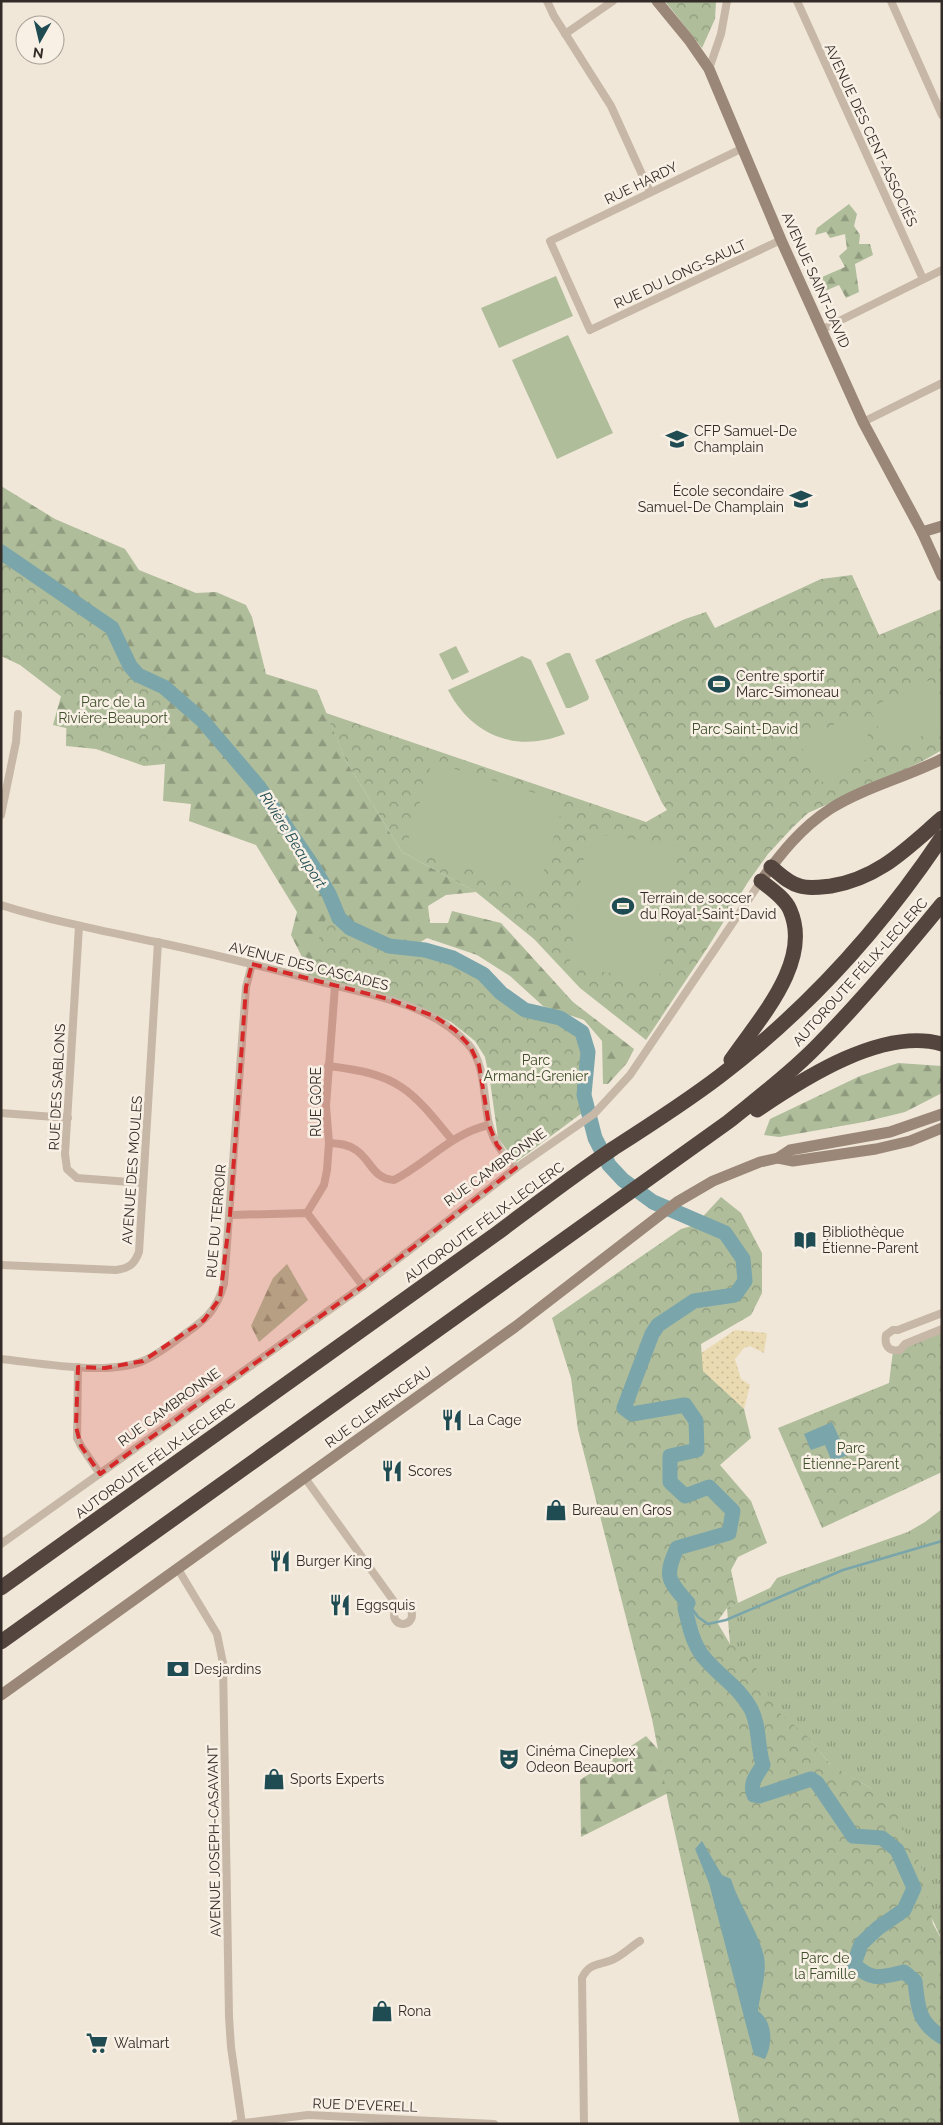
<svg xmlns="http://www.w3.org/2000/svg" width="943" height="2125" viewBox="0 0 943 2125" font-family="Raleway,sans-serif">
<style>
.grass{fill:url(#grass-tufts)}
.forest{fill:url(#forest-firs)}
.sand{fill:url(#sand-dots)}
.park{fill:url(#park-crowns)}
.pitch{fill:#afbd9a}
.water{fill:#7aa5ab}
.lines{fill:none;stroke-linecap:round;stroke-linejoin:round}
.stream{stroke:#7aa5ab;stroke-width:2.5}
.river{stroke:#7aa5ab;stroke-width:15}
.street{stroke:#c7b7a6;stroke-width:8}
.secondary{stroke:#9a8778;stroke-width:11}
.highway{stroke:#54463e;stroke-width:15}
.marked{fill:#d62828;fill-opacity:0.2;stroke:#d62828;stroke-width:4;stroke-dasharray:10 6;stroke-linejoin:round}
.labels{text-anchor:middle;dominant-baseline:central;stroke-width:5;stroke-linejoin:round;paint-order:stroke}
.street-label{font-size:14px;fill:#332b27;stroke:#f8f0e5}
.poi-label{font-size:14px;fill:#332b27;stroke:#f8f0e5;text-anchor:start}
.park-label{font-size:14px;fill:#40502c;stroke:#f8f0e5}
.water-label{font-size:15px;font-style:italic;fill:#1f4b52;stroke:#f8f0e5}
</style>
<defs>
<pattern id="grass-tufts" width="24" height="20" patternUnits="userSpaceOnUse" patternTransform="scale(1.25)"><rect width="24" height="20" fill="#afbd9a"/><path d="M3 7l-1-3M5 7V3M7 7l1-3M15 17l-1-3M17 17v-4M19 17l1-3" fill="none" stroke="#8f9a7e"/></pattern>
<pattern id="forest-firs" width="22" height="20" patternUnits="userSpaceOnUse" patternTransform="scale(1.25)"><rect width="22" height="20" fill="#afbd9a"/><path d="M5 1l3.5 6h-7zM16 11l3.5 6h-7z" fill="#8f9a7e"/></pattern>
<pattern id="sand-dots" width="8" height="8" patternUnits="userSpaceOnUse" patternTransform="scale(1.25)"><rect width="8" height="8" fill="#eadab1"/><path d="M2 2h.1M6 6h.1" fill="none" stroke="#c9bb98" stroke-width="1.8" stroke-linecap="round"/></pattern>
<pattern id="park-crowns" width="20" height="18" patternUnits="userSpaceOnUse" patternTransform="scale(1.25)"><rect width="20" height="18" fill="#afbd9a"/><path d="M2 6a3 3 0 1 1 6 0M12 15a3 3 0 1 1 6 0" fill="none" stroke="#8f9a7e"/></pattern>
</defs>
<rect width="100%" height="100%" fill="#f0e7d9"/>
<polygon class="grass" points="942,1509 942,1940 872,1789 831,1765 810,1740 774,1709 730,1644 727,1608 770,1588 777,1578 908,1532 925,1522"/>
<g class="forest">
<polygon points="849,204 857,214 854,226 860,235 859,244 870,244 873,255 855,264 859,292 846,298 839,285 825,291 822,277 845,267 839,256 847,249 845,234 830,238 826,232 815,235 817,228"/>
<polygon points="1,486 55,519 125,549 139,570 196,593 216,592 246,605 252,617 266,674 317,690 346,761 402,852 476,892 446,895 428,906 430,923 448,923 452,911 501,923 573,1002 634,1049 627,1063 608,1084 603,1084 602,1041 584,1020 543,1006 510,976 477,955 427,938 411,948 410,958 436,1001 309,971 291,935 297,912 256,845 189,821 191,804 163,801 165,764 79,731 53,725 63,689 1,649"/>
<polygon points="898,1063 942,1066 942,1093 905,1112 864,1122 779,1137 764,1135 770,1119 860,1076"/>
<polygon points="287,1264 308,1300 259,1342 251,1326 273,1278"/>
<polygon points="646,1736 673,1766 678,1788 581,1837 580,1780"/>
</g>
<polygon class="sand" points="735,1330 767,1333 764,1353 750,1346 744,1348 735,1359 741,1379 750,1385 744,1409 703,1371 694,1358"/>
<g class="park">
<polygon points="665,1 716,1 715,19 702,48"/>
<polygon points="1,552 112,628 130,666 138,675 164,687 165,764 144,766 96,749 66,746 67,701 20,665 1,656"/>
<polygon points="852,575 879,635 941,609 942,750 921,762 808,813 793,827 768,854 748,882 708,947 646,1040 580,988 534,939 476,892 402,852 346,761 326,713 646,822 667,810 662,803 595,660 685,619 706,612 715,628 821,579"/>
<path d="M329,909C345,927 369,942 393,949C412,954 433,954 452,961C479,971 497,999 521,1014C539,1024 572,1019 581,1041C588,1057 582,1074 581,1090C581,1098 582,1105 582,1113L516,1162L498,1138L490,1081L485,1057L475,1041L451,1022L421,1008L306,977Z"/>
<polygon points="721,1197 741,1213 762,1253 762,1293 751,1315 701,1344 703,1371 744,1409 751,1438 720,1465 751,1501 767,1543 738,1557 731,1570 738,1603 727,1608 717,1622 730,1644 750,1655 775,1709 808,1737 830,1764 872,1789 894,1807 921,1866 933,1924 942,1940 942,2124 740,2124 669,1806 652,1719 578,1430 571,1378 552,1318 681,1229 695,1225"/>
<polygon points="942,1329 942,1472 822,1528 778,1428 889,1383 893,1351"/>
</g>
<g class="pitch">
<polygon points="556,276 573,316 499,348 481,308"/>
<polygon points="568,335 613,433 557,459 512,360"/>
<polygon points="456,646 469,672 452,680 439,654"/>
<polygon points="566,653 570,653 589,697 588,700 570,708 566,708 546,663"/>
<path d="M522,656L531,660L565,734C516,753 472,736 448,690Z"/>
<polygon points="932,679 942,700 942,727 889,751 869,708"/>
<polygon points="857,713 877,754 820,783 799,742"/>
<polygon points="432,762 564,802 538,890 405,850"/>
<polygon points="587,833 678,845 659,980 569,967"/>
</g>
<g class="water">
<polygon points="832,1422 847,1455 832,1462 825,1445 811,1450 804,1434"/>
<path d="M702,1841L722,1875L731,1879C738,1903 759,1932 764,1957C767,1976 760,1992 758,2011C773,2022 773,2043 765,2059L754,2055L709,1883L695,1849Z"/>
</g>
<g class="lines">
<polyline class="stream" points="688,1603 698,1617 708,1624 726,1620 843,1570 942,1541"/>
<path class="river" d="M1,552L112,628L130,666L138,675L164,687L202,720L259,787L314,868L329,894L339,918L350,928L389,946L425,950L453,958L483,974L501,993L525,1010L560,1018L582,1032L588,1052L584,1095L595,1138L609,1165L623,1180L653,1202L725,1233L743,1259L745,1281L735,1295L694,1301L658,1325L652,1334L624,1408L632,1414L685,1405L696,1421L697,1450L670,1456V1482L685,1496L709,1487L733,1511L729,1533L677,1548C664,1577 668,1580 688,1603L685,1608C689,1625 692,1641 702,1655C717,1675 738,1685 751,1709C760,1727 757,1746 763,1765C757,1775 749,1783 754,1795L759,1796L811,1779L817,1783L853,1836L882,1838L897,1850L914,1888L904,1910L878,1928L861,1944L854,1964C872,1982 881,1977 904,1972L915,1981C918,2008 918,2022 942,2037"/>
<g class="street">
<polyline points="547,1 554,16 611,106 650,192"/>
<polyline points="797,1 923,279"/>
<polyline points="891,1 942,115"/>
<polyline points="565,34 613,1"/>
<polyline points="709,69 721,34 727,1"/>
<polyline points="743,148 550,241 590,330 781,240"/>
<polyline points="821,330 942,270"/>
<polyline points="863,422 942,383"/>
<polyline points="1,815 16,742 18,714"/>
<path d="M1,905C52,921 104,931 156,942C210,953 264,967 317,981C369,995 430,1002 468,1044C486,1064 483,1099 489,1124C493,1142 504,1155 516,1168"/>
<polyline points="79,926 65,1154 67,1169 77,1178 143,1183"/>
<path d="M328,1066C398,1074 410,1088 452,1140"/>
<polyline points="1,1113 68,1118"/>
<path d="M329,1143C339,1144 348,1144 356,1150C371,1160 373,1179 394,1180C427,1163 452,1133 489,1125"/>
<polyline points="307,1213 324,1185 327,1170 329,1143 326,1106 335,986"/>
<polyline points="230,1215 307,1213 363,1286"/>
<path d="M1,1265L116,1270C129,1268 134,1265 139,1252L158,942"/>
<path d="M942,1313L898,1330H893L886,1335C884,1346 889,1352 900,1350L905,1344L942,1329"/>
<path d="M1,1359C40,1363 107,1376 143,1361C157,1355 170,1345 182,1336C205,1320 216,1312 224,1284L246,987L252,964"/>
<polyline points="78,1367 77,1438 81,1446 100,1474"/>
<polyline points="305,1478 398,1607"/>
<polyline points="1,1544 363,1286 516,1168 594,1114 630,1075 761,881"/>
<polyline points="178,1569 217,1634 223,1663 229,2017 231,2047 242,2124"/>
<circle cx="403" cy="1615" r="9"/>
<polyline points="235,2124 308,2115 494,2124"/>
<path d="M584,2124L582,1978C590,1961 602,1966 616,1958C625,1953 632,1946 640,1941"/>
</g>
<g class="secondary">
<polyline points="657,1 689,40 709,69 781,240 863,422 922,532 942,576"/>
<polyline points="922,532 942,526"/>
<path d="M761,881C781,853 801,828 830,809C863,788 906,777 942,759"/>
<polyline points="778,1158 790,1150 890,1132 942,1114"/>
<polyline points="1,1695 515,1327 677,1202 713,1181 760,1162 778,1158 793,1161 876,1149 910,1141 942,1128"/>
</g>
<g class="highway">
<path d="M771,867C780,874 788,883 800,886C809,889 821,887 831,886C879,878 906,849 942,818"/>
<path d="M731,1060C758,1020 813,962 790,910C785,898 771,889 761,881"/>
<path d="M757,1110C804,1078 883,1027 942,1044"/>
<path d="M1,1588C166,1470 331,1352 496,1234C535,1205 574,1175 614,1148C650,1125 686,1102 720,1076C807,1010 881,928 942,837"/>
<path d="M1,1642L728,1122C759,1097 791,1073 818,1045C862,1000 902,953 942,904"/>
</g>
</g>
<path class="marked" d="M252,964L388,999L434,1016L455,1030L470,1046L479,1065L489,1125L497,1145L516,1168L363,1286L100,1474L81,1446L76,1427L78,1367L105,1368L143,1361L204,1320L220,1298L230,1215L246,987Z"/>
<defs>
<g id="school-bare" transform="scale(1.725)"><path d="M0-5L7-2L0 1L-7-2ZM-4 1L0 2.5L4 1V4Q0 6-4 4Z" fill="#1f4b52" stroke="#f8f0e5" stroke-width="2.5" paint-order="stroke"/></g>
<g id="stadium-bare" transform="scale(1.725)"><path d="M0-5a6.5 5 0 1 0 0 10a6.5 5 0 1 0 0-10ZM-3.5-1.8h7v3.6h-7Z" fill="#1f4b52" stroke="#f8f0e5" stroke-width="2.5" paint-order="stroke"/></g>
<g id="library-bare" transform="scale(1.725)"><path d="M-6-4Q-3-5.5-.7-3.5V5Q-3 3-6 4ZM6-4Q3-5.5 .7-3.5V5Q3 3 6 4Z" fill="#1f4b52" stroke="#f8f0e5" stroke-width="2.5" paint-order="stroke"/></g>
<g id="restaurant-bare" transform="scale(1.725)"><path d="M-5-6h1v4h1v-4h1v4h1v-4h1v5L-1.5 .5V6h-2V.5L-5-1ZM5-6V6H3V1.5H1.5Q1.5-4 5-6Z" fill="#1f4b52" stroke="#f8f0e5" stroke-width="2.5" paint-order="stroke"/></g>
<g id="shop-bare" transform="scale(1.725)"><path d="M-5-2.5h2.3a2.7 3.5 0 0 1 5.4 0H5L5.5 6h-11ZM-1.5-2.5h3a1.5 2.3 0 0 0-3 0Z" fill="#1f4b52" stroke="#f8f0e5" stroke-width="2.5" paint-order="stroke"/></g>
<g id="bank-bare" transform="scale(1.725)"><path d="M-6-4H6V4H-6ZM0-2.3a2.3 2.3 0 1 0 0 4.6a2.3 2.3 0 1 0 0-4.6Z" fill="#1f4b52" stroke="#f8f0e5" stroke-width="2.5" paint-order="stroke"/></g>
<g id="theatre-bare" transform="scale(1.725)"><path d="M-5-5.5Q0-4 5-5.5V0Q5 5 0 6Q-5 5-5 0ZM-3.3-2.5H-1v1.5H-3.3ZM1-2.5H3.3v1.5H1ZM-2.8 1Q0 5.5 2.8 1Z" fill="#1f4b52" stroke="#f8f0e5" stroke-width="2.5" paint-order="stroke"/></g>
<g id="supermarket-bare" transform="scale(1.725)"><path d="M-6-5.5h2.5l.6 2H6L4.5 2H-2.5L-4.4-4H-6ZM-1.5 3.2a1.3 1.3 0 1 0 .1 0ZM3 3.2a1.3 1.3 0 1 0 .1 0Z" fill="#1f4b52" stroke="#f8f0e5" stroke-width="2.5" paint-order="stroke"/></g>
</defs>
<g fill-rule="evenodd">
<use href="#school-bare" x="677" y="439"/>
<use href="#school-bare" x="801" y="499"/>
<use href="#stadium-bare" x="719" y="684"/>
<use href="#stadium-bare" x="623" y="906"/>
<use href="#library-bare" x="805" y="1240"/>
<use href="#restaurant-bare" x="452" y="1420"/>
<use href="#restaurant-bare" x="392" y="1471"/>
<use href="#shop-bare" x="556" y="1510"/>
<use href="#restaurant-bare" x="280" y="1561"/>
<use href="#restaurant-bare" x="340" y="1605"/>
<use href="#bank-bare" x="178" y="1669"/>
<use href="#theatre-bare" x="509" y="1759"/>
<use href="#shop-bare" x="274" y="1779"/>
<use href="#shop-bare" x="382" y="2011"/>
<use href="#supermarket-bare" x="97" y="2043"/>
</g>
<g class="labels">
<g class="street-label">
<text transform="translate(871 135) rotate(65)">AVENUE DES CENT-ASSOCIÉS</text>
<text transform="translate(641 183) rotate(-26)">RUE HARDY</text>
<text transform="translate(680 274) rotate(-25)">RUE DU LONG-SAULT</text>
<text transform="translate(816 280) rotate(66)">AVENUE SAINT-DAVID</text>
<text transform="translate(309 966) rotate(14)">AVENUE DES CASCADES</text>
<text transform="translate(860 972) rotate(-48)">AUTOROUTE FÉLIX-LECLERC</text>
<text transform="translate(57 1087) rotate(-87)">RUE DES SABLONS</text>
<text transform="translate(316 1102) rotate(-90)">RUE GORE</text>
<text transform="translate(495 1167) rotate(-36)">RUE CAMBRONNE</text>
<text transform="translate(132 1170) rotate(-86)">AVENUE DES MOULES</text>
<text transform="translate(216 1221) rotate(-85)">RUE DU TERROIR</text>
<text transform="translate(484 1222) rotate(-36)">AUTOROUTE FÉLIX-LECLERC</text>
<text transform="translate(169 1407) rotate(-36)">RUE CAMBRONNE</text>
<text transform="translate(378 1407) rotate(-36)">RUE CLEMENCEAU</text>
<text transform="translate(155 1458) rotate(-36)">AUTOROUTE FÉLIX-LECLERC</text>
<text transform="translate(214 1841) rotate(-91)">AVENUE JOSEPH-CASAVANT</text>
<text transform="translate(365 2105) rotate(2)">RUE D'EVERELL</text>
</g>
<g class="poi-label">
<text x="694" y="431">CFP Samuel-De<tspan x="694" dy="16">Champlain</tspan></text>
<text x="784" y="491" text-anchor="end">École secondaire<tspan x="784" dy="16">Samuel-De Champlain</tspan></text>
<text x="736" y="676">Centre sportif<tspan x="736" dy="16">Marc-Simoneau</tspan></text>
<text x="640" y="898">Terrain de soccer<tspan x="640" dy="16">du Royal-Saint-David</tspan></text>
<text x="822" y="1232">Bibliothèque<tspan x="822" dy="16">Étienne-Parent</tspan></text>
<text x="468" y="1420">La Cage</text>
<text x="408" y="1471">Scores</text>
<text x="572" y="1510">Bureau en Gros</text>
<text x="296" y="1561">Burger King</text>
<text x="356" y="1605">Eggsquis</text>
<text x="194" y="1669">Desjardins</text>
<text x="526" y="1751">Cinéma Cineplex<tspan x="526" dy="16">Odeon Beauport</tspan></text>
<text x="290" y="1779">Sports Experts</text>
<text x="398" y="2011">Rona</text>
<text x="114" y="2043">Walmart</text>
</g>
<g class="park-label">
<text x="113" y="702">Parc de la<tspan x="113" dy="16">Rivière-Beauport</tspan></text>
<text x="745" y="729">Parc Saint-David</text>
<text x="536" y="1060">Parc<tspan x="536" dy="16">Armand-Grenier</tspan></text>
<text x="851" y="1448">Parc<tspan x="851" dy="16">Étienne-Parent</tspan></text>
<text x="825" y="1958">Parc de<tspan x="825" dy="16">la Famille</tspan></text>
</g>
<g class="water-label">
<text transform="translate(293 840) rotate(58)">Rivière Beauport</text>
</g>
</g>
<rect width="943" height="2125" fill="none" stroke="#332b27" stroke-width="5"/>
<g transform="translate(40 40) rotate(188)"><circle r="24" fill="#f8f0e5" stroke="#a9a199"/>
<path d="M0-4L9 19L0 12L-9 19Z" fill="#1f4b52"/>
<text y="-8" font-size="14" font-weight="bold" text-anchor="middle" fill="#332b27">N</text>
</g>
</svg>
